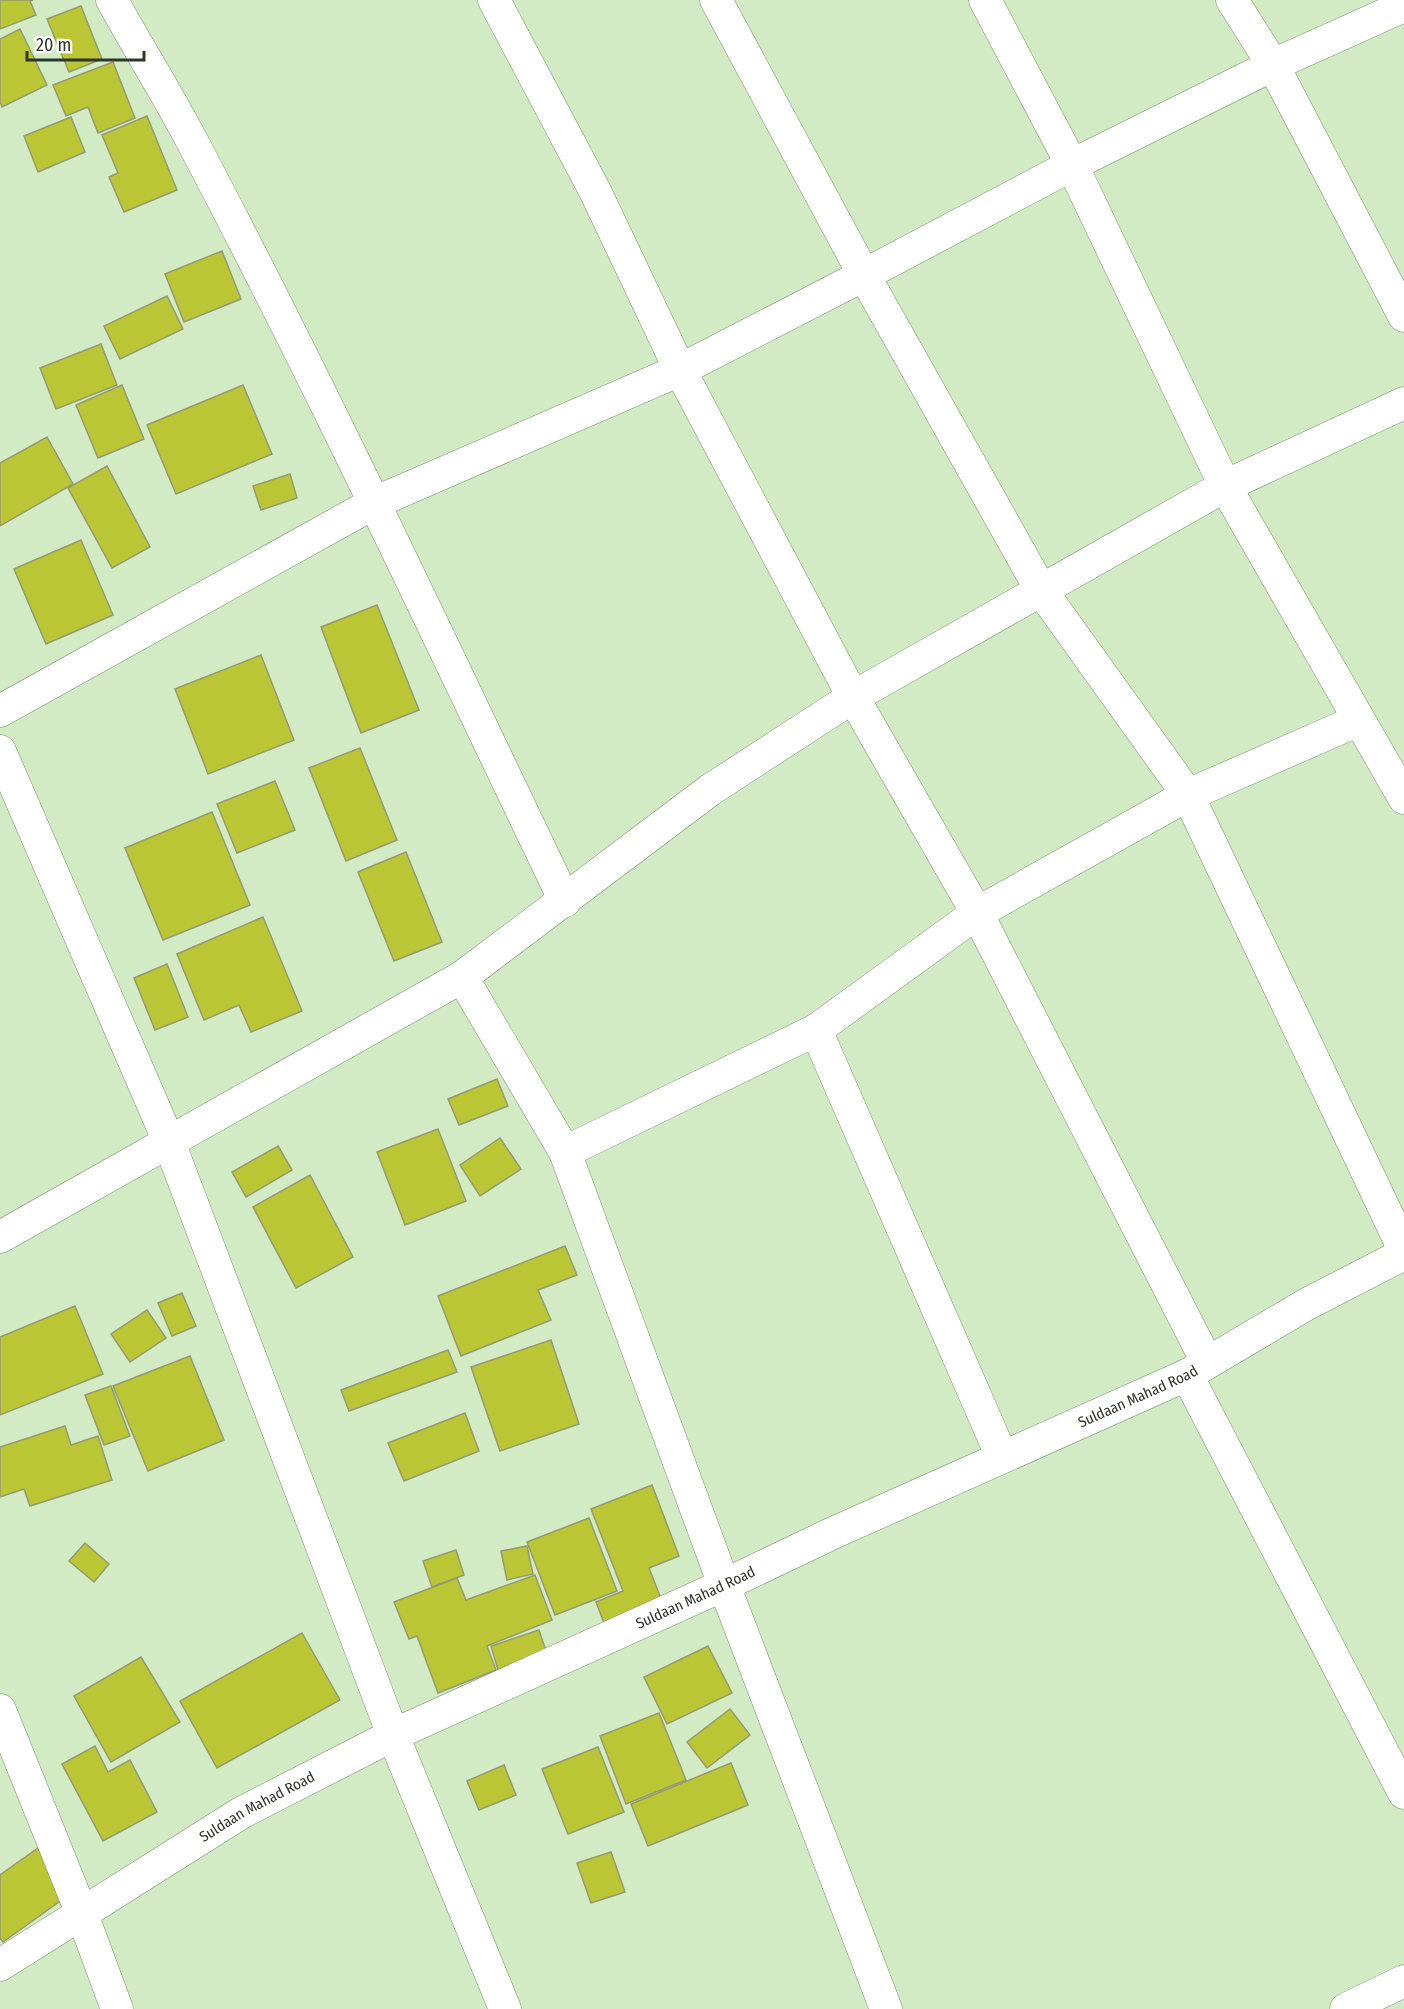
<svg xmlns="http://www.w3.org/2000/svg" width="1404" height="2009" viewBox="0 0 1404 2009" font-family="'Fira Sans Condensed',sans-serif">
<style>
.building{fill:#bac633;stroke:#959a71;stroke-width:1.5}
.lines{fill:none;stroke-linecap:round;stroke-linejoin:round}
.minor-casing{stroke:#798f6b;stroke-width:33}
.minor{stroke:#fff;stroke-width:32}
.labels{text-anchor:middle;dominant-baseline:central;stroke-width:6;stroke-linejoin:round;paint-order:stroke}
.street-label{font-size:15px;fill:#2d3627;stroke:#fff}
</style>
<rect width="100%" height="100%" fill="#d2ebc4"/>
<g class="building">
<polygon points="0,0 33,0 30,1 36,15 0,29"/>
<polygon points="81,6 102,59 69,72 47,19"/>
<polygon points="20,29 47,85 2,107 0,102 0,39"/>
<polygon points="113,62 135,118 98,133 88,107 66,116 53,85"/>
<polygon points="147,116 177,190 124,212 109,177 118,173 102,135"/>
<polygon points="71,117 85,152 38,172 24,136"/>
<polygon points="222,251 241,299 184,322 165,274"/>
<polygon points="167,296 183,329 120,359 104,326"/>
<polygon points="101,344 117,385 56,409 40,368"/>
<polygon points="122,385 144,439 98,458 76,405"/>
<polygon points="243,385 272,454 176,494 147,425"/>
<polygon points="47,437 73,484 0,526 0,463"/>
<polygon points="107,466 150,547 112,568 68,488"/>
<polygon points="290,474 297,498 261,510 253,486"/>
<polygon points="81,540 113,615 46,644 14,569"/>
<polygon points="377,605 419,710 361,733 321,627"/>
<polygon points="261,655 294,740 208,774 175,689"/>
<polygon points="360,748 397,840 346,861 309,768"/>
<polygon points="275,781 295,830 237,853 217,804"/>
<polygon points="212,812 250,905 163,940 125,848"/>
<polygon points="406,852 442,942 394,961 358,872"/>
<polygon points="263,917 302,1011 251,1032 239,1005 204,1020 177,954"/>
<polygon points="167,964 188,1017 155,1030 134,978"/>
<polygon points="497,1079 508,1106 459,1125 448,1099"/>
<polygon points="438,1129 466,1201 405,1225 377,1152"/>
<polygon points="500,1138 521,1169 480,1196 460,1165"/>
<polygon points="278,1146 292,1170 246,1197 232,1172"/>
<polygon points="310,1175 353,1257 296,1288 253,1207"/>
<polygon points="565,1246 577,1275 538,1290 551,1320 461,1356 438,1296"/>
<polygon points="182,1293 196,1326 172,1336 158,1303"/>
<polygon points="75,1306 103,1374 0,1415 0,1337"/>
<polygon points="147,1310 166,1338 130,1362 111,1334"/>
<polygon points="551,1340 579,1424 500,1451 471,1367"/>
<polygon points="448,1350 457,1372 349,1411 341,1390"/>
<polygon points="190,1356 224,1440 148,1471 113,1386"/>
<polygon points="111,1386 130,1436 104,1445 85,1395"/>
<polygon points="465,1413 479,1451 404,1481 388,1443"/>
<polygon points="65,1426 71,1445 98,1436 112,1480 30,1506 24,1489 0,1497 0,1447"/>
<polygon points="652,1485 679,1556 649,1568 662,1601 604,1623 596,1602 623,1591 591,1509"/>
<polygon points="589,1518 617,1591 555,1615 527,1542"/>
<polygon points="85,1543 109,1564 94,1582 69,1561"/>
<polygon points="527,1546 533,1574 507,1580 501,1551"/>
<polygon points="456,1550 464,1575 432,1587 423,1561"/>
<polygon points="535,1575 552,1620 487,1646 496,1670 438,1693 417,1636 409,1639 394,1602 457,1578 466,1600"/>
<polygon points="539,1630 547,1654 498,1670 491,1646"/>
<polygon points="302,1633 340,1700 217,1768 180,1701"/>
<polygon points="708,1646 732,1693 667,1724 644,1677"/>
<polygon points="141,1657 180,1722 111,1762 74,1696"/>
<polygon points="730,1709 750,1735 707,1768 687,1742"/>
<polygon points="659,1713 686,1780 626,1804 600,1736"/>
<polygon points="95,1746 108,1772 130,1760 157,1812 103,1841 62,1764"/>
<polygon points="598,1747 624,1812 568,1834 542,1769"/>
<polygon points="731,1763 748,1805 648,1846 631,1804"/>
<polygon points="504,1765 516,1795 479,1810 467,1781"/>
<polygon points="38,1848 70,1894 3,1942 0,1938 0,1875"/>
<polygon points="611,1852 625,1892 591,1903 577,1863"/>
</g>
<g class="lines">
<g class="minor-casing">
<g id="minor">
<path d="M112,0C138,48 167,93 192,141C324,391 443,647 565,901"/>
<polyline points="494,0 595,191 680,370 853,697 977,913 1207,1362"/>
<polyline points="716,0 864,275 1041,590 1188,795 1404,1250"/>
<polyline points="985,0 1072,165 1225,486 1404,798"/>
<polyline points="1232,0 1273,65 1404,316"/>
<polyline points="0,711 374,503 680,370 864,275 1072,165 1273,65 1404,6"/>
<polyline points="0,751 169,1142 393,1735 505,2009"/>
<polyline points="462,977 565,1152 724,1585 886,2009"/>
<polyline points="816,1030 1002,1457"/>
<polyline points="565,1152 816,1030 977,913 1188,795 1359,720"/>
<polyline points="0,1237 462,977 710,790 853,697 1225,486 1404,403"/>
<polyline points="1187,1375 1404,1793"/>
<polyline points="0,1710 82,1914 117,2009"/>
<path id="s1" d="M0,1965L241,1813L393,1735L724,1585L833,1533L1187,1375L1307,1304L1404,1254"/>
<polyline points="1346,2009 1404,1981"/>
</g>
</g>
<use href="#minor" class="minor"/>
</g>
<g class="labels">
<g class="street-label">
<text stroke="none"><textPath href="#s1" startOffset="1274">Suldaan Mahad Road</textPath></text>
<text stroke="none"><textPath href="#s1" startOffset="788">Suldaan Mahad Road</textPath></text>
<text stroke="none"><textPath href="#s1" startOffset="302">Suldaan Mahad Road</textPath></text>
</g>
</g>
<path d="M27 51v9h117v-9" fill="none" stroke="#2d3627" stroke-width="3"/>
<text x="36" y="51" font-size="18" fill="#2d3627" stroke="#ffffff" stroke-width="4.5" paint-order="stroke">20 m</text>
</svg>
